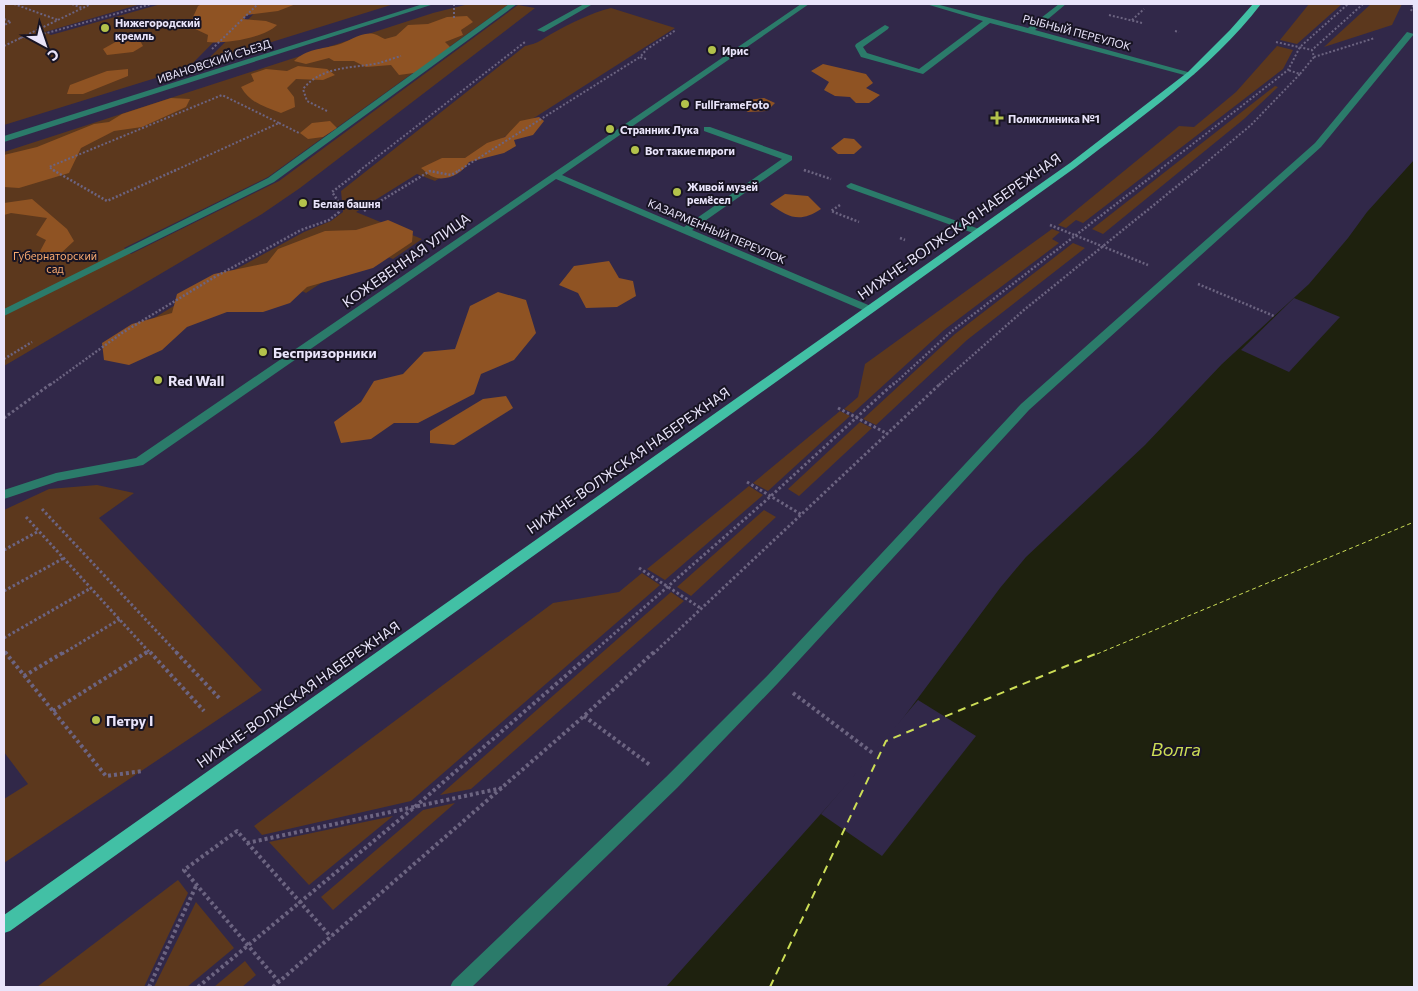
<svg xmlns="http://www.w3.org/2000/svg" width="1418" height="991" viewBox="0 0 1418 991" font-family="Commissioner,sans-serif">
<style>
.green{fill:#5c381d}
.forest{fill:#8f5323}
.water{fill:#1e210e}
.pier{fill:#312849}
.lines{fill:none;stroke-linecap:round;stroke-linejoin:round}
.ferry-far1{stroke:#ccdd56;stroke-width:1;stroke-dasharray:4 3;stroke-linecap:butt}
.ferry{stroke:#ccdd56;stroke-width:2;stroke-dasharray:8 6;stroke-linecap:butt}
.path-far3{stroke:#6c6481;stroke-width:2;stroke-dasharray:2 2;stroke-linecap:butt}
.path-far2{stroke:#6c6481;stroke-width:2.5;stroke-dasharray:2 2;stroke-linecap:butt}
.path-far1{stroke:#6c6481;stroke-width:3;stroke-dasharray:2.5 2.5;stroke-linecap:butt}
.path{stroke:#6c6481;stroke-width:4;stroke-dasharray:3 3;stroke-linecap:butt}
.minor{fill:#2b7b6a;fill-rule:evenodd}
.major{fill:#42c0a5;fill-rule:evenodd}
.poi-dot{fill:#b3c24b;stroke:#181423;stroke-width:2}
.labels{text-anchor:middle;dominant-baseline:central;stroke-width:4;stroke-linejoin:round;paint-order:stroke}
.far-poi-label{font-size:11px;font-weight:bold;fill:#e9e4fa;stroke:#181423;text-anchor:start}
.far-street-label{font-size:11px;fill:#e9e4fa;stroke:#181423}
.far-park-label{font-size:11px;fill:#faab71;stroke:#181423}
.street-label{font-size:14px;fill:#e9e4fa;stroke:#181423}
.poi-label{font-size:14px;font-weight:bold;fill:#e9e4fa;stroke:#181423;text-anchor:start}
.near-water-label{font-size:18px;font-style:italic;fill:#ccdd56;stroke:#181423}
</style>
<rect width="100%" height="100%" fill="#312849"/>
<g class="green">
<polygon points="4,4 141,4 45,32 51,35 161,4 251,4 188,68 4,125"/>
<polygon points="264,4 394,4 204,63"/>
<polygon points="469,4 509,4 268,177 124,248 131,254 279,181 518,5 535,8 300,188 262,214 4,366 4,152 433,13"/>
<polygon points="1309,4 1342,4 1297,44 1280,40"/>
<polygon points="1371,4 1402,4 1392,25 1324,47"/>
<path d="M611,8L675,28L435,181L417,174L356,212L422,239L393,259L371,250L306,293L287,284L133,331L216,280L304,232L331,221L343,212L341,191L525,46C540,43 540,40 553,33C571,23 591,13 611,8Z"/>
<polygon points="1277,46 1293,50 1283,69 1083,223 1076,220 1066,228 1058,225 1179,126 1194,127 1236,92"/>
<polygon points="1275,86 1278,87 1244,119 1103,234 1092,229"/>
<polygon points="1052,229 1060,232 1052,239 1059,243 944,330 853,413 844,409 858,397 865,364"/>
<polygon points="1073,243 1085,248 967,340 876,425 863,419 955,334"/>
<polygon points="840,411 850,416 768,491 753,483"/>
<polygon points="860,422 872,428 799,496 788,489"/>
<polygon points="97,485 134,493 99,518 262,690 4,863 4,799 28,784 4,752 4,510 49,489"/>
<polygon points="749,486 763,495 665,580 647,569"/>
<polygon points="764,510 776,517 691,596 677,587"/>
<polygon points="642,573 660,585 411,801 262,835 254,826 553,603 619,592"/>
<polygon points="671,592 684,601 471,789 440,795"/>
<polygon points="455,803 333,910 321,897 423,810"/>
<polygon points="393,816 309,885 269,842"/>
<polygon points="178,880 188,893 144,987 37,987"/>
<polygon points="196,902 234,948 187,987 154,987"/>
<polygon points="245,961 256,975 242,987 214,987"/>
</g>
<g class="forest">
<path d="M202,4H296L278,11L247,15L243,19L266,21L277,25C264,38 224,44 207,42L208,35L189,26L198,6Z"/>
<path d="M467,16L473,22L461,30L463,35L445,42L453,50L421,72L399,75L391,65L366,67L354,61H334L329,58L306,64L294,61C306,49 322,49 337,45C349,42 361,31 374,34C378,35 382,38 385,39L396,36L408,25L428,24L447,17Z"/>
<polygon points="139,39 143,46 133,52 107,55 103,49 119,40"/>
<polygon points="823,64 866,74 873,83 866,88 880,95 869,103 856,103 850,97 835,96 824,90 829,82 811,71"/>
<path d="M298,66L327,69L335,75L323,80L296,79L287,88L294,97L295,107L281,113C265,107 250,103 241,87L254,81L251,74L266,69L287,71Z"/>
<polygon points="128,69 128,76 83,94 67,94 70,85 107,71"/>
<polygon points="171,98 190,99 186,107 142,127 114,131 81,148 69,173 19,188 4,187 4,155 37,147 94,124 109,122 122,114"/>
<polygon points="764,98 775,103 767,111 748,112 740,107 748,100"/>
<path d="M539,117L544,121L533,135L514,140L516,146L504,153L469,162C462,174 444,183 431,176C427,174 424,170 421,168L442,158H465L487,143L505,137L520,121Z"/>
<polygon points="330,121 337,128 323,137 308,139 300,133 312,123"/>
<polygon points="844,138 854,139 862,147 854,154 838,154 831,148"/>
<path d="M785,194L808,196L821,209C800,223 789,218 770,204Z"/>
<polygon points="32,199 67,229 74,241 59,255 38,255 46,240 36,235 47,218 11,213 4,215 4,203"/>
<polygon points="388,220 413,231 412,242 373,268 307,287 290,303 263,312 227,312 187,327 162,350 129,365 104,360 102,343 132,324 172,313 177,294 214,274 267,263 278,249 325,231 356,230"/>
<polygon points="609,261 619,278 633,281 636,296 617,307 586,308 578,293 559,285 574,266"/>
<polygon points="498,292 526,300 536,333 514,360 481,374 474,394 418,423 394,423 371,439 341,443 334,422 361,402 374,381 403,374 424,352 455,349 470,306"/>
<polygon points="506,396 513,408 454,445 430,443 430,431 483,399"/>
</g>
<polygon class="water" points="1414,160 1414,987 666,987 886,741 1000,588 1026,557 1145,445 1222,364 1309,284 1348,238 1367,212"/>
<g class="pier">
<polygon points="1294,298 1340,317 1289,372 1241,350"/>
<polygon points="918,700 976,736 882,856 821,814"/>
</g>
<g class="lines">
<polyline class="ferry-far1" points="1097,654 1414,522"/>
<polyline class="ferry" points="770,987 886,741 1100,652"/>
<g class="path-far3">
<polyline points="14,4 58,20"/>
<polyline points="72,4 82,8"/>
<polyline points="454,4 454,20"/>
<polyline points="1411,11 1414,4"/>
<polyline points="1109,15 1142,23"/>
<polyline points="4,19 11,22 4,25"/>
<polyline points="1132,20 1144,9"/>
<polyline points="1175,31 1179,32"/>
<polyline points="20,38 47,33 151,4"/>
<polyline points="1276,42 1312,50"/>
<polyline points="4,46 91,4"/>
<polyline points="212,49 258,4"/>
<polyline points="1314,57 1375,38"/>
<polyline points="646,59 640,57 647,49 676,30"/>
<polyline points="1300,74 1314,57 1312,50 1363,4"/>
<path d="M327,111L307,101L303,89C323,65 351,69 379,63C386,61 394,58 401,56"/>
<polyline points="279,123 299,133"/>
<polyline points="804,170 806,171"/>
<polyline points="55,171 49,167 222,95 279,123"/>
<polyline points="174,171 279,123"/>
<polyline points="359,171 525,42"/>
<polyline points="458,171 640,57"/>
<polyline points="1158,171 1288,70 1300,47 1348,4"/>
<polyline points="1196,171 1251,125 1300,74 1288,70"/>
</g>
<g class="path-far2">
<polyline points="53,170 107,201 176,170"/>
<polyline points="804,170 831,179"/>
<polyline points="840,205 831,211 859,222"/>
<polyline points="364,211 430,171 451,175 460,170"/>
<polyline points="1050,225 1148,265"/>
<polyline points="900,238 905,240"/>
<polyline points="1198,284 1274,316"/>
<polyline points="4,359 32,342"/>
<polyline points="50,385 122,333 213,278 301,230 329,220 339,212 338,201 332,192 361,170"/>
<polyline points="893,385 952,331 1160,170"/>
<polyline points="939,385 1024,310 1197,170"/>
</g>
<g class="path-far1">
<polyline points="838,408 888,434"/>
<polyline points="4,418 52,383"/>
<polyline points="747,482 802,515"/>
<polyline points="42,509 178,654"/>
<polyline points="26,517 151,654"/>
<polyline points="4,550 39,531"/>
<polyline points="639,568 702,609"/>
<polyline points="4,591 64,558"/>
<polyline points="4,638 91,588"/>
<polyline points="4,651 6,654"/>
<polyline points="62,654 120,619"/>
<polyline points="145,654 149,651"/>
<polyline points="591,654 771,496 894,383"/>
<polyline points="653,654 941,383"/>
</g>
<g class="path">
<polyline points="5,652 106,776 143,771"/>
<polyline points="150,652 204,711"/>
<polyline points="176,652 221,700"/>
<polyline points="24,676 64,652"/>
<polyline points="793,693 874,754"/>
<polyline points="53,711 147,652"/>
<polyline points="584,716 650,765"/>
<polyline points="247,843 502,788"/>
<polyline points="279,982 184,870 237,831 331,937"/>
<polyline points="149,987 197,884"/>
<polyline points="198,987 417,805 593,652"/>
<polyline points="273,987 584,716 654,652"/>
</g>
<g class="minor">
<polygon points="423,4 434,4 4,142 4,136"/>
<polygon points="509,4 517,4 274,182 4,316 4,309 268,178"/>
<polygon points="584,4 591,5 544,32 537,30"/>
<polygon points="801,4 809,4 562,175 684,227 782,159 704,131 704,127 710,127 792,156 792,160 692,230 873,307 874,309 873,311 865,311 556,179 143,465 58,481 4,499 4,490 56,473 136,458"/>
<polygon points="926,4 936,4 1028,28 1059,4 1066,4 1035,30 1195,74 1188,76 990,23 923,74 861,57 855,46 856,44 885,25 889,27 888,29 863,47 867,53 919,69 983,21"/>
<polygon points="1407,32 1414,34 1321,147 1029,410 778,683 678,787 472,987 450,987 453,981 666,777 768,675 1021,404 1315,143"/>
<polygon points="851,183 982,230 984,232 982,234 976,234 848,188 846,186"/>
</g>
<path class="major" d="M1253,4H1261C1210,70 1141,117 1076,167L10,931L4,933V915L1070,163L1188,72L1230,30Z"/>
</g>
<g class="poi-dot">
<circle cx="105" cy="28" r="5"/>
<circle cx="712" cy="50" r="5"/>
<circle cx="685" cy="104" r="5"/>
<path d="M994.5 110.5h5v5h5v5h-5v5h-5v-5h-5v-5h5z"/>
<circle cx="610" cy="129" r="5"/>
<circle cx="635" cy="150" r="5"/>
<circle cx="677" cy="192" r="5"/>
<circle cx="303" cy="203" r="5"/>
<circle cx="263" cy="352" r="5"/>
<circle cx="158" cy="380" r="5"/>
<circle cx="96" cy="720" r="5"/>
</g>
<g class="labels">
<g class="far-poi-label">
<text x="115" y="22">Нижегородский<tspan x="115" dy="13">кремль</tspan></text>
<text x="722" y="50">Ирис</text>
<text x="695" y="104">FullFrameFoto</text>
<text x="1008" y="118">Поликлиника №1</text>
<text x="620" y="129">Странник Лука</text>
<text x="645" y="150">Вот такие пироги</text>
<text x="687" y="186">Живой музей<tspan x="687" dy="13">ремёсел</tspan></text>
<text x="313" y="203">Белая башня</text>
</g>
<g class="far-street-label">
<text transform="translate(1077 32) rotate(15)">РЫБНЫЙ ПЕРЕУЛОК</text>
<text transform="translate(214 61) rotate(-18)">ИВАНОВСКИЙ СЪЕЗД</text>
<text transform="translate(717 231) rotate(23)">КАЗАРМЕННЫЙ ПЕРЕУЛОК</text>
</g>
<g class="far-park-label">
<text x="55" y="255">Губернаторский<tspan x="55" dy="13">сад</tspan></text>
</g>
<g class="street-label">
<text transform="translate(959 226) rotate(-35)">НИЖНЕ-ВОЛЖСКАЯ НАБЕРЕЖНАЯ</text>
<text transform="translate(406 260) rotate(-35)">КОЖЕВЕННАЯ УЛИЦА</text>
<text transform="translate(628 460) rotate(-35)">НИЖНЕ-ВОЛЖСКАЯ НАБЕРЕЖНАЯ</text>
<text transform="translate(298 694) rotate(-35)">НИЖНЕ-ВОЛЖСКАЯ НАБЕРЕЖНАЯ</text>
</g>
<g class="poi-label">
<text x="273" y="352">Беспризорники</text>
<text x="168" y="380">Red Wall</text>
<text x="106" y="720">Петру I</text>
</g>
<g class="near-water-label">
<text x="1176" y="749">Волга</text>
</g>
</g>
<rect width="1418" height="991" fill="none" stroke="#e9e4fa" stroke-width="10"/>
<g transform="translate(45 45) rotate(140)" stroke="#181423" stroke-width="4" paint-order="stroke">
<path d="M0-4L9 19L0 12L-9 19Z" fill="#e9e4fa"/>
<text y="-8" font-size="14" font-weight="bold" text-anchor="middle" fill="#e9e4fa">С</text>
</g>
</svg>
